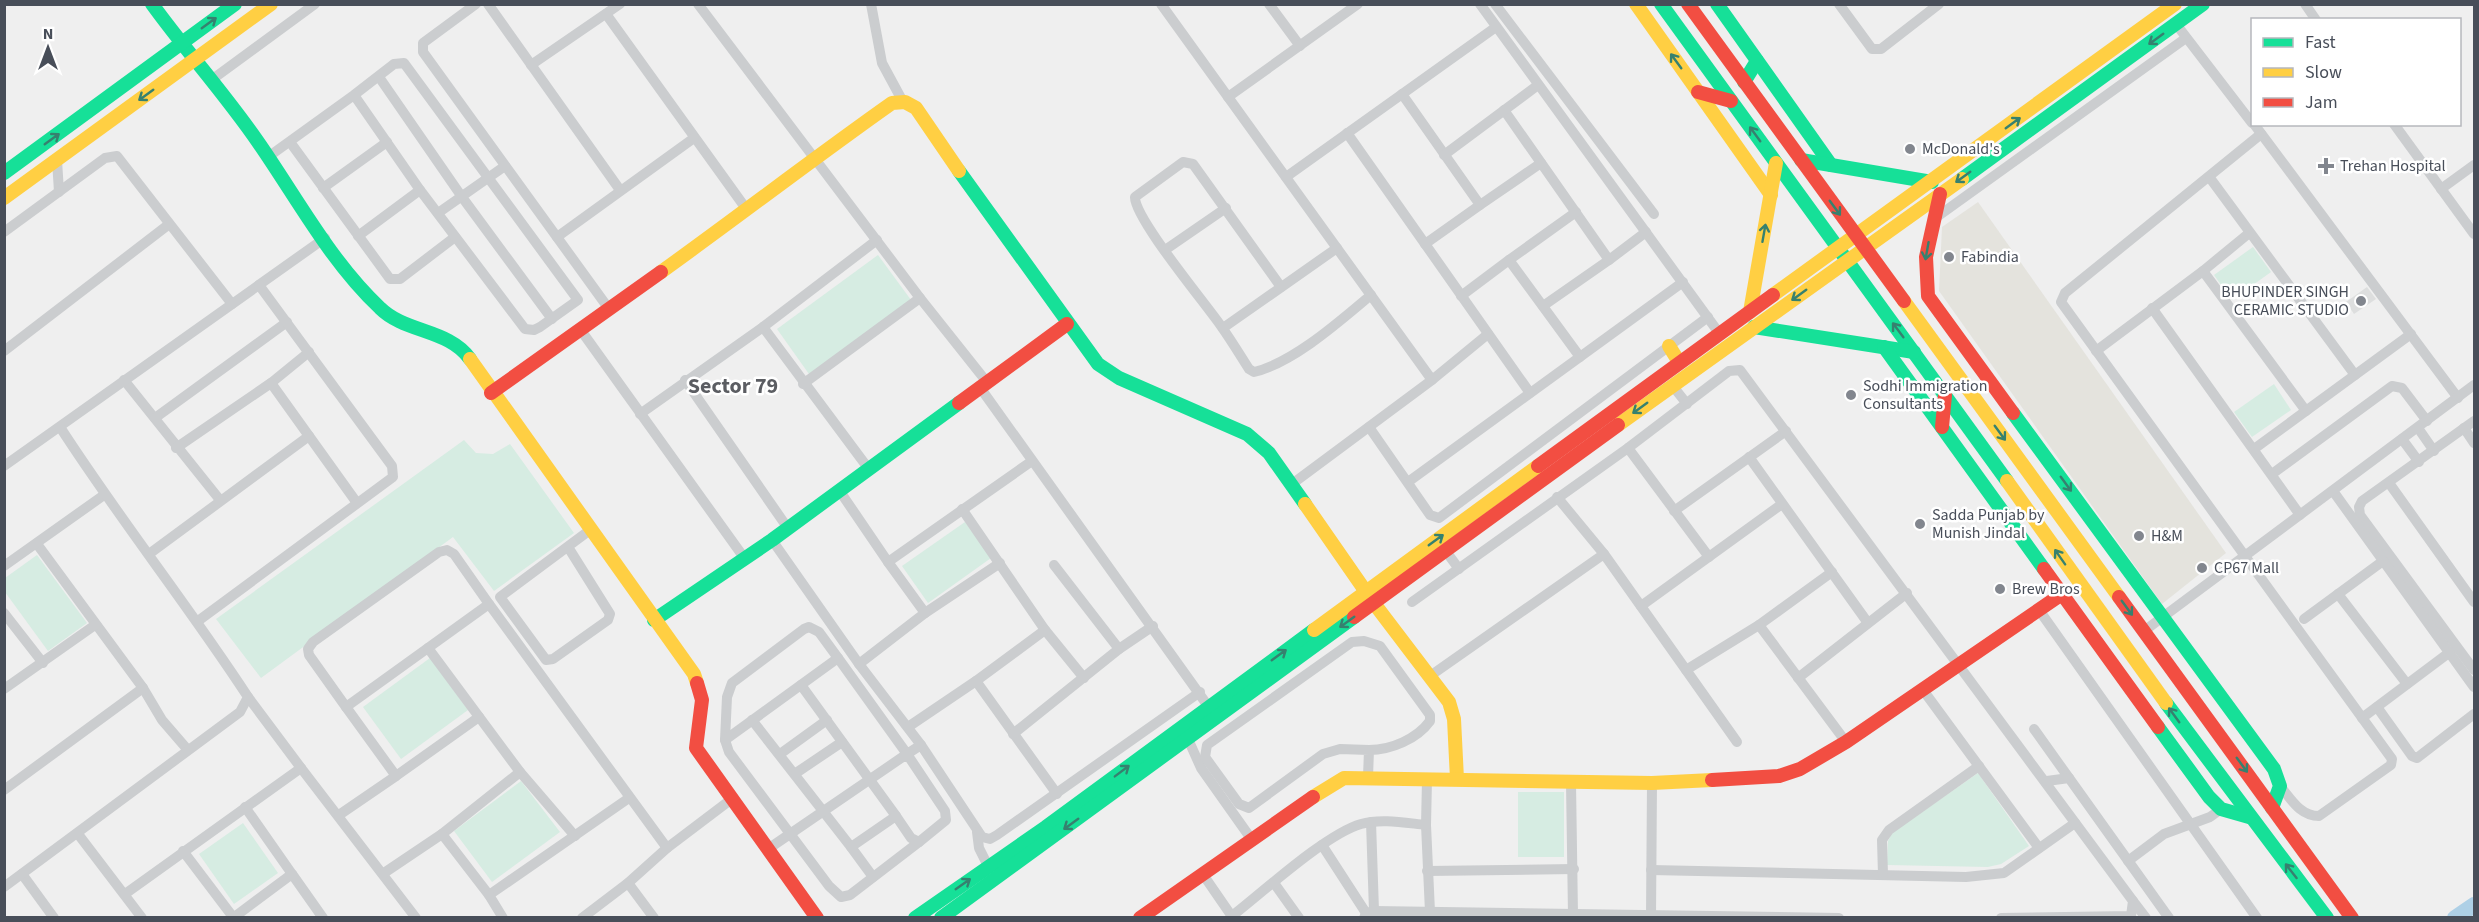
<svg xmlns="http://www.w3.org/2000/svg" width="2479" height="922" viewBox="0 0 2479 922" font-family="'Source Sans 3',sans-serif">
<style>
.commercial{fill:#e4e3dd}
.education{fill:#dddede}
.green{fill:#d6ece2}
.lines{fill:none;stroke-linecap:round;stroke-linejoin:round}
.river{stroke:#aed0e6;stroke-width:16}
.street{stroke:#cbcdcf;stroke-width:10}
.fast{stroke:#16e098;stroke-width:14}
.slow{stroke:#ffcf43;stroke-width:14}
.jam{stroke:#f24e42;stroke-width:14}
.oneway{stroke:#36816f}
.poi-dot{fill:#82868e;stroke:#fff;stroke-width:2}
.labels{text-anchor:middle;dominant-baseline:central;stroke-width:5;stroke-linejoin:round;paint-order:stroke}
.poi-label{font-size:16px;fill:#484e59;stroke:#fff;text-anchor:start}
.district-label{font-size:22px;font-weight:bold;fill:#5b5d62;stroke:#fff}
</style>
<rect width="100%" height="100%" fill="#efefef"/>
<polygon class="commercial" points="1978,202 2226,553 2162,604 1939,291 1942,227"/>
<polygon class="education" points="2367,287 2376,299 2354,314 2346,302"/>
<g class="green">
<polygon points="2253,247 2271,272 2232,300 2214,275"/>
<polygon points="878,255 911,300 809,374 777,329"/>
<polygon points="2274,384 2291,410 2252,437 2234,412"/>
<polygon points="464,440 476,453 493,454 510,444 574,533 494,591 453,537 261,678 216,619"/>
<polygon points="965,522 991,558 928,603 902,566"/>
<polygon points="37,555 87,623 48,651 5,592 5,578"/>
<polygon points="430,658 468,710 401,759 363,707"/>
<polygon points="1978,773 2029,846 2001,864 1988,867 1887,865 1888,841 1892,833"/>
<polygon points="521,781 560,832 492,882 454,831"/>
<rect x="1518" y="792" width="46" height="65"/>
<polygon points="243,823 278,873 234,904 199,854"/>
</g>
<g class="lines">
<polyline class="river" points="2455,918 2474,905"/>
<g class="street">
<polyline points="476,4 423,43 423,52 609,309"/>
<polyline points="488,4 620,190"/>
<polyline points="698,4 920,298 986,381"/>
<polyline points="871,4 882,63 902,100"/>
<polyline points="1161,4 1432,380 1292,484"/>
<polyline points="1269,4 1300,46"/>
<polyline points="1480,4 1719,333"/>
<polyline points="1495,4 1654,214"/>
<polyline points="1839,4 1872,49 1881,49 1939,4"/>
<polyline points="2305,4 2316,20"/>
<polyline points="606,14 747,210"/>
<polyline points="2176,24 2252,123"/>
<polyline points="531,65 620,4"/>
<polyline points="379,77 462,197 552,319"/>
<polyline points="210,81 315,4"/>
<polyline points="1402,94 1480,205 1425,244"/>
<polyline points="1228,97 1358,4"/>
<polyline points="1504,110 1609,260 1543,306"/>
<polyline points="2254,124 2458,398"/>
<polyline points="2394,124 2474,234"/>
<polyline points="1347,133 1530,393"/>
<path d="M2261,134L2065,293L2061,302L2392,759L2391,765L2319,816C2300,816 2291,799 2280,786"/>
<polyline points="290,142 390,279 400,279 455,237"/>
<polyline points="1444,155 1538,85"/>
<polyline points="268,157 354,95 420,190 525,329 534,330 540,327 578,300 404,63 394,64 354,95"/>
<polyline points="57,160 59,192"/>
<polyline points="1286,177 1496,27"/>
<polyline points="2210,178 2355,375"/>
<polyline points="323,188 387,142"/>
<polyline points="2441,189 2474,165"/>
<polyline points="1480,205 1541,163"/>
<polyline points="438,213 505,166"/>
<polyline points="1934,219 2186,38"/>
<polyline points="4,232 105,158 117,156 232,304"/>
<polyline points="358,236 420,190"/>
<polyline points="557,237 694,138"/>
<polyline points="1165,250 1226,208"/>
<polyline points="1509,260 1576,212"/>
<polyline points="1609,260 1646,232"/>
<polyline points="2203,271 2306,411"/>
<path d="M1281,287L1193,164L1183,162L1135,197C1134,218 1206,304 1221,326C1231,340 1240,355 1249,369L1254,372C1293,363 1340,321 1371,295"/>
<polyline points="1461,296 1509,260 1580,357"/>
<polyline points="2152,308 2300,515"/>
<polyline points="763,327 868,468"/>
<polyline points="1223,328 1337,248"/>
<polyline points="580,329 745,559"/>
<polyline points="4,351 168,225"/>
<polyline points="2096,351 2203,271 2248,234"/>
<polyline points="124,380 220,500"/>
<polyline points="685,380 787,527"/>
<polyline points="1432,380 1488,334"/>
<polyline points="271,383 309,352"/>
<polyline points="803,384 920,298"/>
<polyline points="1672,385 1687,404"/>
<polyline points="979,386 1208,706"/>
<polyline points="640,414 763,327 877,240"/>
<polyline points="155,418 287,322"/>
<polyline points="2474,421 2362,501 2359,507 2360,515 2474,670"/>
<polyline points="1369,427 1430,515 1439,518 1708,317"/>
<polyline points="2418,428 2434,451"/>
<polyline points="2464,428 2474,443"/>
<polyline points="2402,439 2419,462"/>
<polyline points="176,448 271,383 357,503"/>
<polyline points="1628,448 1709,557"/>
<polyline points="2254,449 2411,334"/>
<polyline points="1749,457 1868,623"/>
<polyline points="4,466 325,238"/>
<polyline points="2272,474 2392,386 2402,388 2427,421"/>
<polyline points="1408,482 1683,282"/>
<polyline points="2389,483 2474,602"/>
<polyline points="839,490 888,562 1032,461"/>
<polyline points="2333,491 2474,687"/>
<polyline points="962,509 1045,630 1084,678"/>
<polyline points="1674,511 1786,431"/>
<polyline points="772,540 859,664 921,745 982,837 990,839 997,835 1200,692"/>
<polyline points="37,544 143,688 162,720 187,749"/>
<polyline points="568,547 610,614 608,620 553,659 546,660 500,597 590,530"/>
<polyline points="1445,550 1459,569"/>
<polyline points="149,554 309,436"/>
<polyline points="1604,554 1737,742"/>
<polyline points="1054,565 1119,649"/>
<polyline points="4,566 104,495"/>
<polyline points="2338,594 2407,684"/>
<polyline points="1412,602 1628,448 1729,371 1740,370 2133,901 2131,916 2001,918"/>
<polyline points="1641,606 1782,504"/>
<polyline points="2039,610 2257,918"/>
<polyline points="4,613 43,663"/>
<polyline points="925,613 1000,563"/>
<polyline points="2304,619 2383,561"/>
<polyline points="198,621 393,477 392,466 259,285"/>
<polyline points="1759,625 1846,742"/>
<polyline points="2144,631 2474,385"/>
<polyline points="428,648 520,772"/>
<polyline points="859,664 925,613 888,562"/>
<polyline points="1686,670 1759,625 1832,572"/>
<polyline points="1430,676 1604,554 1557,497"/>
<polyline points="1798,678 1907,593"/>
<polyline points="976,681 1045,630"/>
<polyline points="801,685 896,816"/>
<polyline points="4,689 95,625"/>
<polyline points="1923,690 2039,848"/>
<polyline points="346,707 309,655 308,649 313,642 439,552 447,550 454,554 489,604"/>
<polyline points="2377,707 2412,756 2417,758 2474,714"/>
<polyline points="2362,718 2450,652"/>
<polyline points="752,720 851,847"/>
<polyline points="908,727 976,681 1057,794"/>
<polyline points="2034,729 2069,778"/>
<polyline points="1013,734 1119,649 1153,626"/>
<polyline points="1188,739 1201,768 1252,840"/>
<polyline points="725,740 727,697 732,683 804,629 809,627 819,632 838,658"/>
<polyline points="780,754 827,720"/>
<polyline points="301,768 416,918"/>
<polyline points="796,773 842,742"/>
<polyline points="396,776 479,717"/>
<path d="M1368,777L1369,750C1391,750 1417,739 1430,721V715L1380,646L1364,641L1352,642L1207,745L1205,757L1239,804L1249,808L1323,754L1340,749L1369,750"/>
<polyline points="1427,780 1426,825 1430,912"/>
<polyline points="2047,781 2069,778 2169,918"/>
<polyline points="1571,783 1573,915"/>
<polyline points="4,790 143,688"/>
<polyline points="245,807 292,874"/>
<polyline points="339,815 396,776 346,707 489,604 667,848 733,798"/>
<polyline points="1371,822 1374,911"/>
<polyline points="977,832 979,848 988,866"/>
<polyline points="78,834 142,918"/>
<polyline points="442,834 520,772 575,836"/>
<polyline points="919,842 850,895 841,897 829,886 729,752 725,740 838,658 907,754 921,745"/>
<polyline points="1322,845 1366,913"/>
<polyline points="768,849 907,754 945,811 946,820 919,842 911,838 896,816 851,847 873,877"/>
<polyline points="183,851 233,917"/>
<polyline points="2128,861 2164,834 2210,817 2221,809"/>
<polyline points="1651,870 1966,877 2004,873 2075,823"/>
<polyline points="1427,871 1574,869"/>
<polyline points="384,873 442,834 489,895 629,798"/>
<polyline points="1202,873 1233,918"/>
<polyline points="22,874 54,918"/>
<polyline points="1883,875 1882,840 1889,830 1979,766"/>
<polyline points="628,883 654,918"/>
<polyline points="1274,883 1299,918"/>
<path d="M4,887L240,712L248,697C188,605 120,520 60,427"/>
<polyline points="125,894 301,768 248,697"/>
<polyline points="489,895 503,918"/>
<polyline points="2133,901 2146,918"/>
<path d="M1232,916C1263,892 1326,834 1361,824C1381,818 1406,823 1426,825"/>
<polyline points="1651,916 1652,783"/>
<polyline points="233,918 292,874 323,918"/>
<polyline points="582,918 628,883 667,848"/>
<polyline points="1364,918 1366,913 1374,911 1839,918"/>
</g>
<g class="fast">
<path d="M152,4C186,51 225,94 258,142C297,198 330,261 380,308C405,333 449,329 470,359"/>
<polyline points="1661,4 2007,481"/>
<polyline points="1717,4 1831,165"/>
<polyline points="1744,82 1757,61"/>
<polyline points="1801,160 1932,182"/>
<polyline points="959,171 1098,364 1119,378 1247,434 1269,453 1305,504"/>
<polyline points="4,173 235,4"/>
<polyline points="1962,179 2203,4"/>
<polyline points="1754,327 1914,352"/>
<polyline points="1884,347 2044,569"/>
<polyline points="2013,413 2274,769 2280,786 2272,808"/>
<polyline points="654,620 772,540 959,403"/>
<polyline points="2166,703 2327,918"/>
<polyline points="2158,727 2209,797 2221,809 2249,817"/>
<polyline points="915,918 1046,827 1314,630"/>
<polyline points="941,918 1354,617"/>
</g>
<g class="slow">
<polyline points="1636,4 1771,195"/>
<polyline points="4,198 271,4"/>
<path d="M661,272C739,216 814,158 892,103L905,102L916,108L959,171"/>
<polyline points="1773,295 2175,4"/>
<polyline points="1904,301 2119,597"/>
<polyline points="1750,312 1776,163"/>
<polyline points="1669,346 1679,362"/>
<polyline points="470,359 694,674 697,683"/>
<polyline points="1618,425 1962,179"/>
<polyline points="2007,481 2166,703"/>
<polyline points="1305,504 1373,602 1449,702 1454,719 1457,779"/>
<polyline points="1314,630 1538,466"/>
<polyline points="1313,797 1344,778 1652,783 1712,780"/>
</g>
<g class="jam">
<polyline points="1688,4 1904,301"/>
<polyline points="1698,92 1731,101"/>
<polyline points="1940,194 1926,257 1928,296 2013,413"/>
<polyline points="491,393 661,272"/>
<polyline points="959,403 1067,324"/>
<polyline points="1942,427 1945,395"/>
<polyline points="1538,466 1773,295"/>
<polyline points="2044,569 2158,727"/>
<polyline points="2119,597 2352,918"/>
<polyline points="1354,617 1618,425"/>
<polyline points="697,683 702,700 696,748 817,918"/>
<polyline points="1712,780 1779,776 1800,769 1846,742 2062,594"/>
<polyline points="1140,918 1313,797"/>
</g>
</g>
<defs><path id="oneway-shaft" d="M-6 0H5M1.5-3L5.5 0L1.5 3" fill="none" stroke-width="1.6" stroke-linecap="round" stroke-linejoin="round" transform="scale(1.5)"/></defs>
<g class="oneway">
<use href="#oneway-shaft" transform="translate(209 23) rotate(-36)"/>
<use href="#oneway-shaft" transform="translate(2156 39) rotate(144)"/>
<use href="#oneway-shaft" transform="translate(1676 61) rotate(-126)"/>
<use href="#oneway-shaft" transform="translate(146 95) rotate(144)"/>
<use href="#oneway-shaft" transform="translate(2013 123) rotate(-36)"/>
<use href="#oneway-shaft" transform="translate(1755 134) rotate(-126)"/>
<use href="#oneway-shaft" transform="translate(52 139) rotate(-36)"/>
<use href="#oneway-shaft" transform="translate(1963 177) rotate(144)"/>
<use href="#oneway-shaft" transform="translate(1835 208) rotate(54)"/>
<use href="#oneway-shaft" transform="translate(1764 233) rotate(-80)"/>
<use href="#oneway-shaft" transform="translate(1927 251) rotate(100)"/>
<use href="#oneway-shaft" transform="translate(1799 295) rotate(144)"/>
<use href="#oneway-shaft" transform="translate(1898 330) rotate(-127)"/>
<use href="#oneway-shaft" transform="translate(1640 408) rotate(144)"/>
<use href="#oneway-shaft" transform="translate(2000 433) rotate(54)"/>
<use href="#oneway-shaft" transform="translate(2066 484) rotate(54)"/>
<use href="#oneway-shaft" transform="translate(1436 540) rotate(-36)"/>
<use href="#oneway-shaft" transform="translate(2060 557) rotate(-125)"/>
<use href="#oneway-shaft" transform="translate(2127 608) rotate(54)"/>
<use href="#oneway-shaft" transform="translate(1347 622) rotate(144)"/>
<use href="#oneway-shaft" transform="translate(1279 655) rotate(-36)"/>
<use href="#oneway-shaft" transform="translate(2174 715) rotate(-126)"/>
<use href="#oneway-shaft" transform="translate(2242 765) rotate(54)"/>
<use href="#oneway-shaft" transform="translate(1122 771) rotate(-37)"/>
<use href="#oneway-shaft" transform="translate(1071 824) rotate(144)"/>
<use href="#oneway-shaft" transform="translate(2291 871) rotate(-128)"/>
<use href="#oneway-shaft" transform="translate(963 884) rotate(-35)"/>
</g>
<g class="poi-dot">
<circle cx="1910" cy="149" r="6"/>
<path d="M2323 157h6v6h6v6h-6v6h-6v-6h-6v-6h6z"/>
<circle cx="1949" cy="257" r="6"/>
<circle cx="2361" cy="301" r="6"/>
<circle cx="1851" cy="395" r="6"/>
<circle cx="1920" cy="524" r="6"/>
<circle cx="2139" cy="536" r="6"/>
<circle cx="2202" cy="568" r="6"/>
<circle cx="2000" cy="589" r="6"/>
</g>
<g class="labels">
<g class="poi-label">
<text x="1922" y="149">McDonald's</text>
<text x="2340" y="166">Trehan Hospital</text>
<text x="1961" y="257">Fabindia</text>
<text x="2349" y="292" text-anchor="end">BHUPINDER SINGH<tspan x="2349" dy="18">CERAMIC STUDIO</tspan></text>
<text x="1863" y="386">Sodhi Immigration<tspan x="1863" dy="18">Consultants</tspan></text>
<text x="1932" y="515">Sadda Punjab by<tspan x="1932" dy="18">Munish Jindal</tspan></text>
<text x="2151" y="536">H&amp;M</text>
<text x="2214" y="568">CP67 Mall</text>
<text x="2012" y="589">Brew Bros</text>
</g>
<g class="district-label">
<text x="733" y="386">Sector 79</text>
</g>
</g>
<rect width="2479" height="922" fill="none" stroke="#484e59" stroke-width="12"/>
<rect x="2251" y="18" width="210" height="108" fill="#ffffff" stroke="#b6b8bd" stroke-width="1.5"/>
<rect x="2263" y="38" width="30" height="9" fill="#16e098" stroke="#b6b8bd" stroke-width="1.5"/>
<text x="2305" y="48" font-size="18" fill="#484e59">Fast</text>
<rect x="2263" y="68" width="30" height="9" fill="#ffcf43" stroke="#b6b8bd" stroke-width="1.5"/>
<text x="2305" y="78" font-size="18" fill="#484e59">Slow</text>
<rect x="2263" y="98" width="30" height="9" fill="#f24e42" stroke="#b6b8bd" stroke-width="1.5"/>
<text x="2305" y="108" font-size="18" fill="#484e59">Jam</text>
<g transform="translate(48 48)" stroke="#ffffff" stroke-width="4.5" paint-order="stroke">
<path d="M0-4.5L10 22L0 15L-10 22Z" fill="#484e59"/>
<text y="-9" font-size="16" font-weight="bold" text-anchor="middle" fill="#484e59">N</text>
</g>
</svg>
